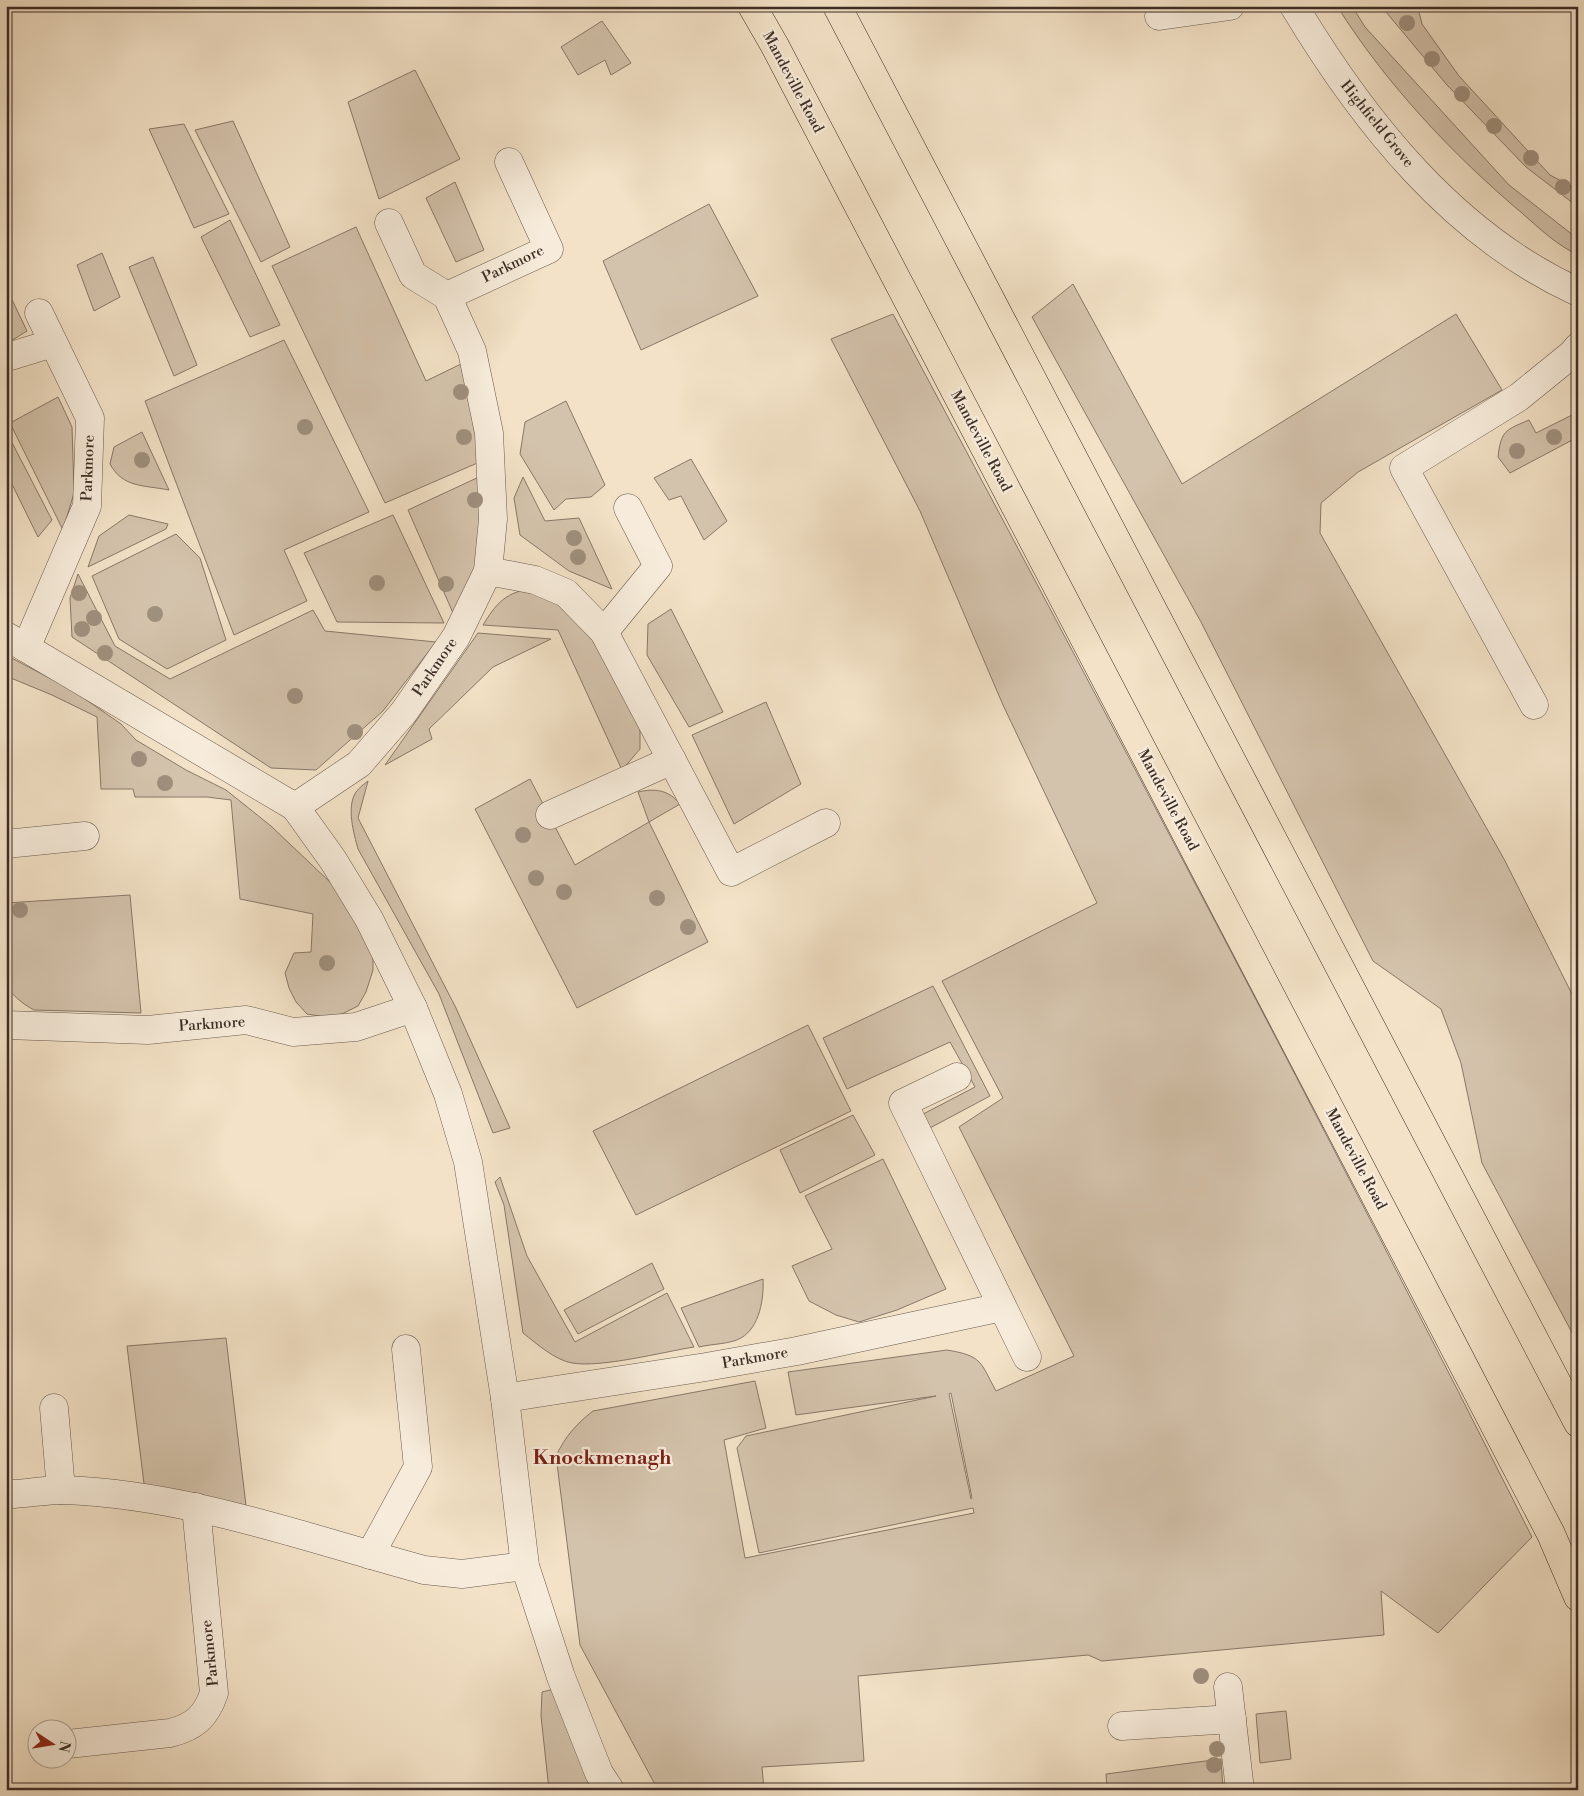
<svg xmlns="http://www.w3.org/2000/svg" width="1584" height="1796" viewBox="0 0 1584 1796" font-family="'Libre Bodoni',serif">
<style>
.green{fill:#d4c3ac;stroke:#887869;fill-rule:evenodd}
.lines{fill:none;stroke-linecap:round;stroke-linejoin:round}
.minor-casing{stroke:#6a5a4e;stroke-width:29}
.major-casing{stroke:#3d2d26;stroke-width:29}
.minor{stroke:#f7ecdb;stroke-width:28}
.major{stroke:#f3e2c7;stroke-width:28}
.tree{fill:#9f8f7d}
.labels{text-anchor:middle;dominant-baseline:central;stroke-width:4.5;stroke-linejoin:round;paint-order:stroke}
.street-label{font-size:15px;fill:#3d2d26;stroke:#f7ecdb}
.district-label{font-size:20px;font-weight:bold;fill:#7a1f14;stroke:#f7ecdb}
</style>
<rect width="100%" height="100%" fill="#f3e2c7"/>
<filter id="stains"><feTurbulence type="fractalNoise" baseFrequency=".004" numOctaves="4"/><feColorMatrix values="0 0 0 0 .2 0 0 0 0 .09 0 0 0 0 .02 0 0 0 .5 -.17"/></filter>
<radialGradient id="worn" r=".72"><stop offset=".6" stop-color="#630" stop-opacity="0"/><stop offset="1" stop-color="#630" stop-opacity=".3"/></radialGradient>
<g class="green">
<path d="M1337,6H1352L1365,27L1509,185L1578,239V255C1557,245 1540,229 1523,214C1453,155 1386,84 1337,6Z"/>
<polygon points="1381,6 1410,6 1410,9 1419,12 1422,24 1459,76 1550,175 1578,190 1578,207 1526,167 1447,85"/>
<polygon points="602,21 631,63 611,75 605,60 578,75 561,47"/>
<polygon points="415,70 460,159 379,199 348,102"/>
<polygon points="233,121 290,247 261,262 195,130"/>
<polygon points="184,124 229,214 194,228 149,129"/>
<polygon points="455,182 484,250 456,262 426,198"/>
<polygon points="709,204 758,296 641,350 603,261"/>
<polygon points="230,220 280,325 250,337 201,237"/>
<polygon points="356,227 426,381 463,363 482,461 385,503 272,266"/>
<polygon points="102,253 120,297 94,311 77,265"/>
<polygon points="153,257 197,365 174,376 129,267"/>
<polygon points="1073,284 1182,484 1456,314 1502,390 1358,472 1321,503 1320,533 1504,859 1578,1006 1578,1344 1482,1163 1461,1063 1441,1009 1373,961 1201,622 1032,317"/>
<polygon points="6,287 27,331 6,344"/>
<path d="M893,314C1110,720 1325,1126 1532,1537L1438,1633L1381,1591L1384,1635L1102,1661L1088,1655L858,1676L864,1761L762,1767L764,1790H658L580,1645L556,1456C565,1437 576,1424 593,1411L755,1381L766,1428L724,1440L745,1558L974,1513L973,1508L759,1553L737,1448L746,1436L936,1396L796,1415L788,1372L947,1350C983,1356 980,1362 996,1391L1074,1356L959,1127L1003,1098L942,981L1097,903L1003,705L920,511L831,339ZM951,1393L972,1498L971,1499L949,1394Z"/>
<polygon points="284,340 369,512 284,550 307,601 234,635 145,401"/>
<polygon points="58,397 72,427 74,493 63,530 10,423"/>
<polygon points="566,401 605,485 591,497 566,499 554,510 520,454 525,422"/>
<path d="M1578,412V437L1510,473L1498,457C1501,430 1506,430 1529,420L1536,433Z"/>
<polygon points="6,431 52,520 38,537 6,472"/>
<path d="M142,432L169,490C144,485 123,488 110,464L114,447Z"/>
<polygon points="691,459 727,521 704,540 681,496 669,500 654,478"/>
<polygon points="481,476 479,555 471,577 453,613 408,510"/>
<polygon points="523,477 545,521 579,518 612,589 569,571 520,535 514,498"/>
<polygon points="129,515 168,524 166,529 88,567 99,536"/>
<polygon points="393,515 444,623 337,622 304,553"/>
<polygon points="176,534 200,558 226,640 167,669 119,639 92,576"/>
<polygon points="78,574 115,646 170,679 313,610 325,631 436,642 383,711 316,770 271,768 72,637 70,598"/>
<path d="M528,589L563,605L603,653L640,727V749L622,770L558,630L483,625C496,604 504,594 528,589Z"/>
<polygon points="671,609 723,712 689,727 647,655 648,624"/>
<polygon points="478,633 551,639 493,667 429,729 432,739 385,765"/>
<polygon points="6,655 72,690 121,724 136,740 186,770 226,790 271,826 353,904 373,946 373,970 366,992 358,1006 342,1014 325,1017 307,1014 296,1002 289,988 285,973 294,953 311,952 313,914 240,899 231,800 207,797 135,797 133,789 101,789 97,717 52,695 6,676"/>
<polygon points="766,702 801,784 734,824 692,735"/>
<path d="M530,779L575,865L649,822L638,792C655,788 669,790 680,804L649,822L708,942L577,1008L475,809Z"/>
<path d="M368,781L358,818L456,1008L510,1128L493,1133L439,994L358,849C354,834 346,807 356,792C359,788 364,784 368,781Z"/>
<path d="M130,895L141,1013L34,1010C23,1004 11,995 6,984V903Z"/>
<polygon points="933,986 990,1096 913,1137 906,1123 975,1087 950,1042 847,1089 823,1038"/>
<polygon points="808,1025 851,1111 636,1215 593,1131"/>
<polygon points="853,1115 875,1155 800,1193 780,1150"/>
<polygon points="883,1159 946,1289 897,1310 859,1322 836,1315 809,1301 792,1266 832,1249 805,1196"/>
<path d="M500,1177L527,1256L575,1342L667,1293L694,1347C663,1352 601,1368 572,1363C555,1360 537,1344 523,1333L504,1205L495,1182Z"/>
<polygon points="652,1263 664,1289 578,1334 564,1310"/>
<path d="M763,1279C764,1298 760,1327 741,1338C731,1344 711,1344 699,1347L681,1308Z"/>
<polygon points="226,1338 247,1514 145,1492 127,1346"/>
<polygon points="554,1689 601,1790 549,1790 541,1716 542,1692"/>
<polygon points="1286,1711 1291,1759 1260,1763 1256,1714"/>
<polygon points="1221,1759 1223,1790 1107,1790 1106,1774"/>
</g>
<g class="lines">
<g class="minor-casing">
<g id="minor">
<path d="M1294,6C1363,121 1453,235 1578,292"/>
<polyline points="1159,16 1230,6"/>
<polyline points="447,296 549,249 509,162"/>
<polyline points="11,356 53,343"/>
<polyline points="488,571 535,580 566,593 604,632 731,872 826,823"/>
<polyline points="604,632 658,566 628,508"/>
<polyline points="6,636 295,807 333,860 369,919 413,1008 448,1094 468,1162 505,1398 525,1566 561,1677 599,1773 610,1790"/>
<polyline points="26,648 87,506 90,418 39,313"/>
<polyline points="1534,705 1404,468 1519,397 1572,354 1578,347"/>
<polyline points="295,807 359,764 404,712 456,637 488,571 493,519 489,433 472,351 447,296 413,275 389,223"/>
<polyline points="550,815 672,760"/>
<polyline points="6,844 85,836"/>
<polyline points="6,1025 148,1030 246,1020 293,1032 356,1027 413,1008"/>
<polyline points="957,1077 903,1103 1027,1357"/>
<polyline points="505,1398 706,1367 797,1351 1002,1307"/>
<polyline points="54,1408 61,1490"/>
<path d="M14,1494C30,1493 47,1490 63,1490C187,1494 306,1538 424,1570L462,1574L525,1566"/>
<polyline points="370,1555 418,1467 406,1349"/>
<polyline points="1228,1687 1240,1790"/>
<polyline points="1122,1726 1232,1719"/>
<path d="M68,1744L170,1733C194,1727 206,1717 214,1693L196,1507"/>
</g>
</g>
<g class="major-casing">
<g id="major">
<polyline points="752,6 775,46 1415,1272 1551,1534 1578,1597"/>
<polyline points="837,6 1578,1423"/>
</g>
</g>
<use href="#minor" class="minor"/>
<use href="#major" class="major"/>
</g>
<g class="tree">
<circle cx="1407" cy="23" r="8"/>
<circle cx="1432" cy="59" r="8"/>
<circle cx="1462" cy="94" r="8"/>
<circle cx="1494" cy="126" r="8"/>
<circle cx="1531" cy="158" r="8"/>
<circle cx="1563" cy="187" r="8"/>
<circle cx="461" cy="392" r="8"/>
<circle cx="305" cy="427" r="8"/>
<circle cx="464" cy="437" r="8"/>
<circle cx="1554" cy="437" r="8"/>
<circle cx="1517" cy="451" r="8"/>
<circle cx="142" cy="460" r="8"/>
<circle cx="475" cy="500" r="8"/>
<circle cx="574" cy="538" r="8"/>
<circle cx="578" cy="557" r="8"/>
<circle cx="377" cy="583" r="8"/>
<circle cx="446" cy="584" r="8"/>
<circle cx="79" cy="593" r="8"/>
<circle cx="155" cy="614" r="8"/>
<circle cx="94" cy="618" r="8"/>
<circle cx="82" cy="629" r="8"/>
<circle cx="105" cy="653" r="8"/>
<circle cx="295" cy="696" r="8"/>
<circle cx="355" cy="732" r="8"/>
<circle cx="139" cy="759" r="8"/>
<circle cx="165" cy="783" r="8"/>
<circle cx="523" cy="835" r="8"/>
<circle cx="536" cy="878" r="8"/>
<circle cx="564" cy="892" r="8"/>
<circle cx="657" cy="898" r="8"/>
<circle cx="20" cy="910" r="8"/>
<circle cx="688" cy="927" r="8"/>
<circle cx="327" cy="963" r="8"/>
<circle cx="1201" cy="1676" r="8"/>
<circle cx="1217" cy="1749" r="8"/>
<circle cx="1214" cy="1765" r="8"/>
</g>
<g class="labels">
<g class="street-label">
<text transform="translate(793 82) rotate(62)">Mandeville Road</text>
<text transform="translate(1377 124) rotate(51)">Highfield Grove</text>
<text transform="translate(513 264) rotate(-26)">Parkmore</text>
<text transform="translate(981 441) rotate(62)">Mandeville Road</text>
<text transform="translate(88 468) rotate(-88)">Parkmore</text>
<text transform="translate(435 667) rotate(-56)">Parkmore</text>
<text transform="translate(1168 800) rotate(62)">Mandeville Road</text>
<text transform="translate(212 1024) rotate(-4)">Parkmore</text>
<text transform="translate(1356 1159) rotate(62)">Mandeville Road</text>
<text transform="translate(755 1358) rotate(-10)">Parkmore</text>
<text transform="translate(210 1653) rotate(-96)">Parkmore</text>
</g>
<g class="district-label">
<text x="602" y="1458">Knockmenagh</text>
</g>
</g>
<rect width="1584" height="1796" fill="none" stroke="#f3e2c7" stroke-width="25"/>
<rect x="8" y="8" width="1569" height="1781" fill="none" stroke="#3d2d26" stroke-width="2.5"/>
<rect x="12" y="12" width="1559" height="1771" fill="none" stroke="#3d2d26"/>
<g transform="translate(52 1744) rotate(102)"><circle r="24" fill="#f7ecdb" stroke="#ada093"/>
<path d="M0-4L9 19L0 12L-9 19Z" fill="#8f2418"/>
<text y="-8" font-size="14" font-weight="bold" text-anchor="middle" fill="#3d2d26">N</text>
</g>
<rect width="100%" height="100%" filter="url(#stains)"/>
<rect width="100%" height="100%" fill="url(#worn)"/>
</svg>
